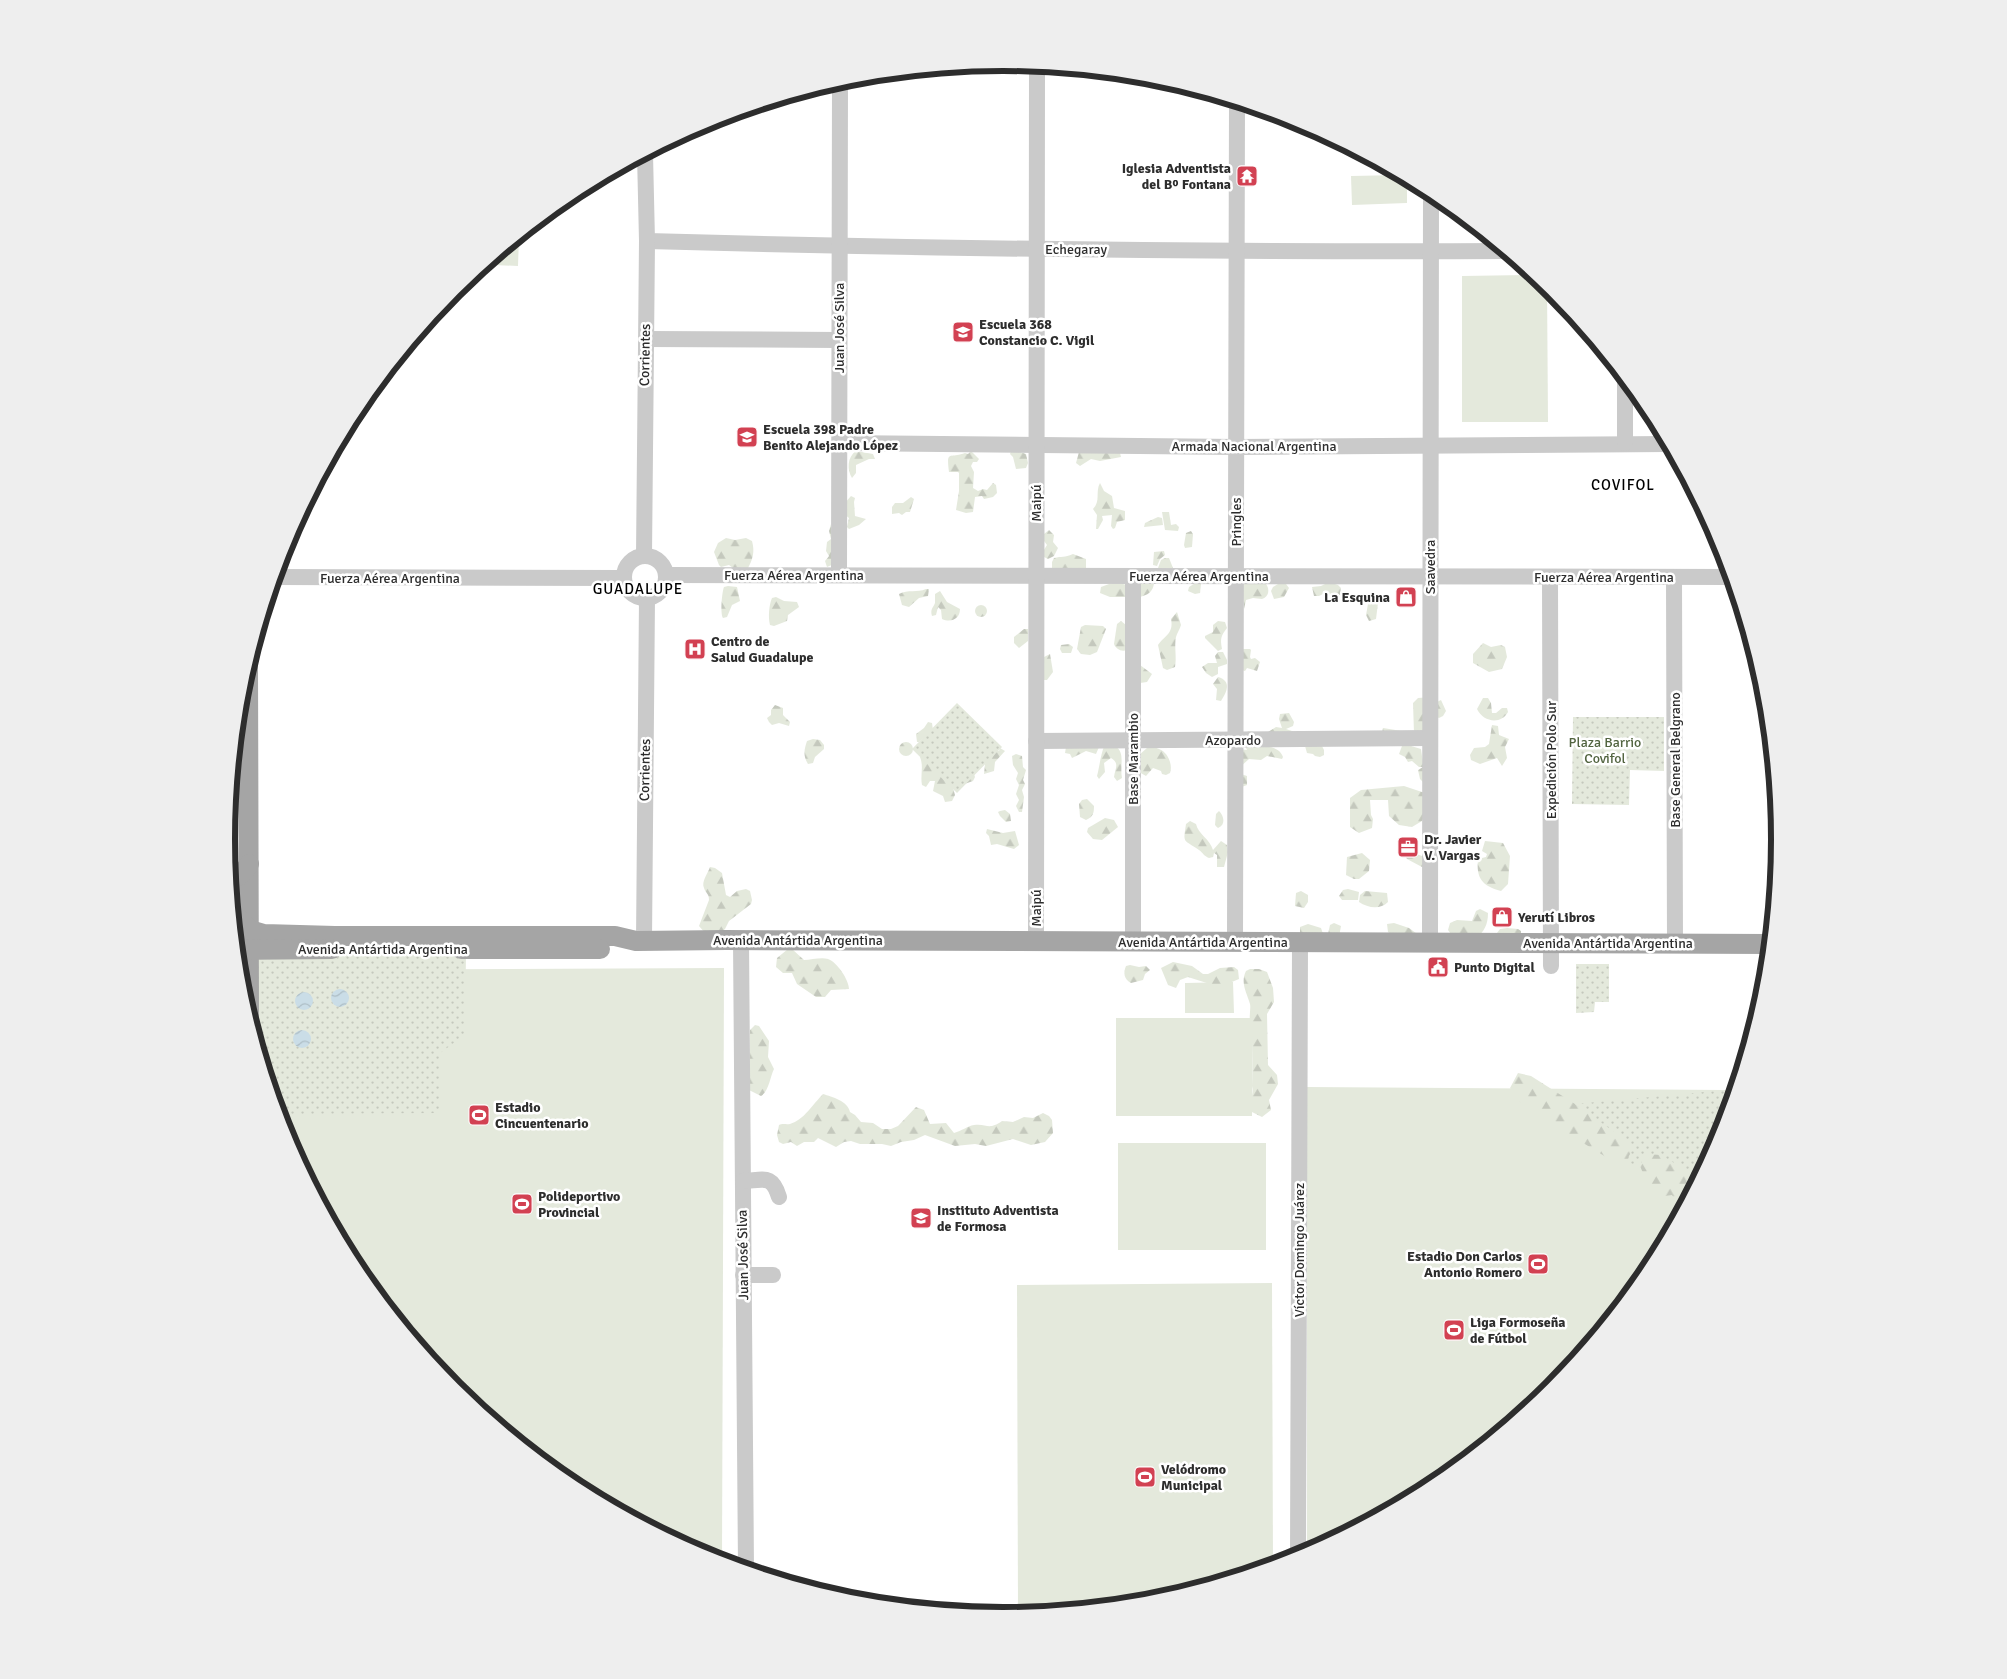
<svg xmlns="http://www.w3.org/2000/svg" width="2007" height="1679" viewBox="0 0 2007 1679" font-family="Signika,sans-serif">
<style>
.green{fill:#e4e9dc}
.forest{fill:url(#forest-firs)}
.park{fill:url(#park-dots)}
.water{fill:url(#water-waves)}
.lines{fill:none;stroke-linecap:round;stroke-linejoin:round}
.minor{stroke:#cacaca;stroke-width:16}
.major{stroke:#a5a5a5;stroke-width:20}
.labels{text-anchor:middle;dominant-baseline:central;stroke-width:5;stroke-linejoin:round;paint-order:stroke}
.poi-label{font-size:14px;font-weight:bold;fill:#2d2d2d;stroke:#fff;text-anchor:start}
.street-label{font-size:14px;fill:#2d2d2d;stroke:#fff}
.park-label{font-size:14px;fill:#526440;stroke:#fff}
.neighbourhood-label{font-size:15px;letter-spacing:1px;fill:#000;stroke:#fff}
.rim{fill:none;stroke:#2d2d2d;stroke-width:6}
</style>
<defs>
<pattern id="forest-firs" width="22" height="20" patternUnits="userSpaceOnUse" patternTransform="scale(1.25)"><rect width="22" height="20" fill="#e4e9dc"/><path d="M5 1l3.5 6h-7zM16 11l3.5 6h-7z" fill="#c4c8bd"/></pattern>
<pattern id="park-dots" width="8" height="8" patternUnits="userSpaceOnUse" patternTransform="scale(1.25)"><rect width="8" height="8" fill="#e4e9dc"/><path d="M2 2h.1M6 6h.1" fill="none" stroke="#c4c8bd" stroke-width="1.8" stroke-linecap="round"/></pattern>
<pattern id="water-waves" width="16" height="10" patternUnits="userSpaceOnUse" patternTransform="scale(1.25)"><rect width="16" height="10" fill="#cadde7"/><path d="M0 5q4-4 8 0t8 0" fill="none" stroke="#aebec6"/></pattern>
</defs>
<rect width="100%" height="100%" fill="#fff"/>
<g class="green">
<polygon points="1400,175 1407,178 1407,203 1352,205 1351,176"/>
<polygon points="1460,214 1476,227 1460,226"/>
<polygon points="519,237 518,266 494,265 494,258"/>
<polygon points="1535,275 1547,285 1548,422 1462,422 1462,276"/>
<polygon points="724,968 722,1562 706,1557 572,1485 454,1389 357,1271 286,1137 260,1053 261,970"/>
<polygon points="1233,982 1234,1013 1185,1013 1185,983"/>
<polygon points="1116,1018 1253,1018 1252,1116 1116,1116"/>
<polygon points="1307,1087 1726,1090 1733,1097 1721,1137 1649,1271 1553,1389 1435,1486 1307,1554"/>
<rect x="1118" y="1143" width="148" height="107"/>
<polygon points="1272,1283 1273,1566 1155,1602 1018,1615 1017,1285"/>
</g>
<g class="forest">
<path d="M856,451L873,454L875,459H869L856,465V473L852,478C847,470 847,457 856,451Z"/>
<path d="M971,451L979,459L977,462H973L971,466L974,472L973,488L978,491L983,489L987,490L993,483L996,485L997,493L993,497L984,499L982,496L975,497L973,512L966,513L956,510L959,491V473L958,472H949C946,449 950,459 965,453L968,454Z"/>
<polygon points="1011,451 1017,451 1026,454 1028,463 1026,468 1016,469 1013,457 1010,454"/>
<polygon points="1079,452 1120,453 1121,457 1100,461 1091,459 1080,466 1076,463"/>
<path d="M1100,483L1104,491L1112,496L1114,508L1125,511V520L1117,522L1115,528L1113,529L1111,526L1112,515L1102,516L1103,520L1098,529H1096L1097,515L1093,509C1101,501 1095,492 1100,483Z"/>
<polygon points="851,496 855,498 854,502 855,516 866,519 859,525 849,529 847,527 849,518 843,513 844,504"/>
<polygon points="911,497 914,499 910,512 906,512 902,515 899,513 892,514 892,507 895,503 903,503"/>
<polygon points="1162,512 1169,512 1171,525 1176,524 1179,527 1178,531 1165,530"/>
<polygon points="1158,517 1162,518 1163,525 1144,527 1145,523"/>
<polygon points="831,524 834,564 827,567 825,561 829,556 826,551 827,542 831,539 829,531"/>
<polygon points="1049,530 1054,535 1053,542 1058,548 1054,556 1048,559 1044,557 1042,553 1047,545 1044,541 1044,534"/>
<polygon points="1191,531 1193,534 1192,547 1185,548 1184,545 1186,533"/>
<path d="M726,538L735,540L746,538L752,541C755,552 753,559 747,570L733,568L729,565L721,567L719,565L714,552L718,543Z"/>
<polygon points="1164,551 1165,555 1160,559 1157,566 1153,565 1154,552"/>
<path d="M1073,554L1086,559V573L1052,568V562L1054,558C1062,556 1064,558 1073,554Z"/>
<polygon points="1165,558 1169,558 1173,568 1158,568 1161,560"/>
<path d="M1155,575C1154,588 1153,594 1139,597L1136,585Z"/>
<polygon points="1197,582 1201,584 1200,593 1195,594 1188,591 1189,587"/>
<polygon points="1329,582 1338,585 1341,588 1340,595 1327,597 1323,594 1319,596 1314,596 1312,587 1321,586"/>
<path d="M1242,583L1266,584C1270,589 1269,597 1262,599L1253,598L1246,600L1244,609Z"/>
<polygon points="1123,584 1127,585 1125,597 1110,597 1100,593 1101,587 1109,584"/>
<polygon points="1278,584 1286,584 1289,588 1284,597 1274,599 1271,591 1273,587"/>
<path d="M728,586L737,587L740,601L732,605L727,617L723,618C720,613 722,592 724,587Z"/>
<path d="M926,589H929L928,596L919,598L909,607L902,605L899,594C908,589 917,593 926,589Z"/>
<path d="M940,591L947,602L960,609C960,619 951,623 942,619L941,610L938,607L936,615L932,616C930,609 933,608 935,603V594Z"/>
<path d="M776,597L784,601L797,602L799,607L788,615L787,621L774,626L770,625C768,617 769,605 772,598Z"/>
<polygon points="1373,599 1378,603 1376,619 1369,621 1366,615 1368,604"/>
<circle cx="981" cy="611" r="6"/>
<path d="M1177,612L1181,625C1180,629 1177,633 1176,637C1174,647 1177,657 1175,667L1167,670L1163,668L1158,645C1164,636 1174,634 1171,619Z"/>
<path d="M1121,621L1126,625L1127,650C1121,652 1116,649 1114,644L1117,624Z"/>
<path d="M1218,621L1225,622L1227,628C1221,636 1220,638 1222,649L1218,651L1205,638V636L1213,632V625Z"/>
<polygon points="1085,625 1103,626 1106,629 1097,652 1090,655 1081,654 1077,649 1081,627"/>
<polygon points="1024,629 1028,629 1028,641 1019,648 1014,643 1014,637"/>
<polygon points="1483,643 1491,647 1501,645 1505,647 1507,657 1502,669 1489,672 1473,663 1473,654"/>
<polygon points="1069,644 1073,647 1071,653 1062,653 1060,649 1061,645"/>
<polygon points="1243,649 1250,649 1251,650 1250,657 1251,659 1255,658 1260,662 1257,671 1247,668 1245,671 1238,669"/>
<polygon points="1218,652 1223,652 1227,660 1227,664 1218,667 1218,674 1212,677 1206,673 1202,667 1208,663 1217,663 1215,656"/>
<polygon points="1050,654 1053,672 1047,680 1040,680 1042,658"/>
<polygon points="1140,665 1152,674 1147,682 1140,683"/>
<path d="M1218,677C1232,681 1227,692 1221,701L1216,700L1217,689L1213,684Z"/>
<polygon points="1432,697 1432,709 1427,722 1429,731 1427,735 1421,736 1415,735 1414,738 1397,738 1392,742 1388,739 1381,737 1383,728 1414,733 1413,703 1418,698"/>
<path d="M1483,698H1488L1491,703L1492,713H1496L1502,708H1507L1508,712C1501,725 1483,722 1477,709Z"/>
<polygon points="1441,700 1446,711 1443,716 1439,718 1435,716 1437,702"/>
<polygon points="775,705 783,708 783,715 790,722 789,726 779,723 772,725 769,722 767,718 771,715 771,710"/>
<polygon points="1289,713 1294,722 1293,726 1286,729 1295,732 1268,732 1276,727 1282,728 1279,719 1280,714"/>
<polygon points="928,722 932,723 933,730 919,742 917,742 916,734 924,728"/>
<polygon points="1492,725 1498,726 1499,735 1509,739 1505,747 1507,758 1502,766 1497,758 1480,764 1471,760 1470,755 1474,748 1485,747 1489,744"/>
<path d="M1248,731L1260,733L1264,739L1262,743L1250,748C1261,745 1279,745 1283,757L1282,759L1267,756L1261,760L1249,759L1239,768L1241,774L1247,776V785L1239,788L1232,782L1235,770L1239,768H1235L1234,756L1239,749L1247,750L1243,741Z"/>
<path d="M813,739L820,740L824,745V749L815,757L813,763L808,764C803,756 804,750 807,741Z"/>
<circle cx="906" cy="749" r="7"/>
<path d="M1105,744C1129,746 1119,762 1122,778L1117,781L1114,777C1115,769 1120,763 1111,758L1104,763L1105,772L1099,779L1097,776C1100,765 1100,756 1105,744Z"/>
<polygon points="1321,744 1324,750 1324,755 1320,757 1315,756 1313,754 1307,753 1305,746"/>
<polygon points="1402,746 1411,746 1421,749 1426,785 1420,779 1418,770 1423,767 1419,767 1412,761 1408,762 1405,757 1399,754"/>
<polygon points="1066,747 1099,747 1096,754 1086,751 1072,758 1070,754 1065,753"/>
<polygon points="1000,748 1005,751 995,762 994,771 984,774 985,764 993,751 999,751"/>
<path d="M1147,748C1151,748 1156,747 1159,749C1168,752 1173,765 1170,773L1166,775L1162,774L1161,771L1153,768L1146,776L1139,772V755Z"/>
<polygon points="1016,754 1022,756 1023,767 1026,770 1023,780 1025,784 1022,790 1024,797 1022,812 1019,812 1016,806 1019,800 1016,794 1019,785 1016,779 1018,773 1013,765 1012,756"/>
<path d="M929,756L973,771L975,777L973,781L953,788L955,795L952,801L945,802L943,796L933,791L935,781H930L926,787L922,785C920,775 924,767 920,757Z"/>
<polygon points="1404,786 1425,793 1426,813 1422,821 1412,827 1399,825 1389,816 1388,800 1370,800 1371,815 1373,819 1372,828 1359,833 1350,827 1350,798 1361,790"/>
<path d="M1087,799L1094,806C1094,813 1093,817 1086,820L1080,817L1079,804L1082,800Z"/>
<polygon points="1000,811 1005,810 1010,814 1011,821 1006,822 1000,816 998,812"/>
<path d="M1219,811C1224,816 1226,825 1218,828L1215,825L1216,814Z"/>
<polygon points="1105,818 1114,820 1118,827 1102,840 1093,839 1087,832 1088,828"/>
<path d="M1190,821L1196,824C1198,834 1210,839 1213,850L1221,841L1227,845L1228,852L1224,867H1217V855L1214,853L1213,857L1209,858C1204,856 1203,853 1199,850C1183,839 1183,844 1186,824Z"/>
<polygon points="987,829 1003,833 1015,831 1019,845 1014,849 997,844 991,845 989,836 986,833"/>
<path d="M1485,841L1503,843L1510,856L1508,884L1501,891C1482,886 1476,878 1478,859L1486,857L1487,854L1482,851Z"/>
<polygon points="1409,851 1427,858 1431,864 1422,867 1407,859 1404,854"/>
<polygon points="1362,853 1370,860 1369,871 1359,879 1354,879 1346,875 1347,857"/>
<path d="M710,867L715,868L722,873L726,895L730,897L737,891L746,889L750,891L752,900L751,904L729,921L725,929L718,935L705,933L699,926L709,900C709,893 706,894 704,888C701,882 708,873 710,867Z"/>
<polygon points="1348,889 1359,892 1358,900 1342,900 1339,896 1343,890"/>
<polygon points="1301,891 1308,895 1308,902 1304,908 1295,906 1296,893"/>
<path d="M1365,891L1387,893L1388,902C1380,910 1368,908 1359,902L1360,895Z"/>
<path d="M1480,909L1488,913C1488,925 1484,931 1476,939L1453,937L1448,930L1450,923L1457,920L1472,921L1476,911Z"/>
<polygon points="1334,923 1341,926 1339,937 1328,934 1330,925"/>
<polygon points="1394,923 1409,928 1420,936 1395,937 1388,932 1387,924"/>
<polygon points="1308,924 1321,928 1323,934 1300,934 1300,927"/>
<polygon points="1507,928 1518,929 1521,931 1521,938 1497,933 1500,929"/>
<path d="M788,949H792L804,960C811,960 821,957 828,959C837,962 849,980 849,989L831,990L825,997H816L797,984L792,973H783L776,967L777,958Z"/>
<polygon points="1173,962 1192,966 1203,974 1208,974 1220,968 1234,967 1238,970 1239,979 1227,984 1213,985 1188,977 1180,980 1176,988 1168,985 1161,968"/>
<path d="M1130,965L1139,967L1146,966L1150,970L1145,974L1143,980L1131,983C1124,979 1123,973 1126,966Z"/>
<path d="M1250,969H1259L1267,972L1273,988L1274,1002L1267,1014L1268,1065L1277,1075L1278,1084L1269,1100L1271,1110L1262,1117L1250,1111C1247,1101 1255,1096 1252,1086C1253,1064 1253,1042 1250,1020C1249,1015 1251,1009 1250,1004C1247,993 1240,983 1246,971Z"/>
<path d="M755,1025L759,1026L769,1041L768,1057L774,1069C770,1077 769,1091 761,1096L749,1090L750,1030Z"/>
<polygon points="1518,1073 1531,1076 1575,1104 1635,1146 1626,1162 1619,1165 1523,1106 1510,1088"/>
<path d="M823,1094C832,1097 848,1101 850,1112L855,1115L861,1122L873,1123L882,1129H891L898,1126L916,1107L924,1110L930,1124L946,1123L954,1133C962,1131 967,1126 974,1125C987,1123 988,1131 1002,1121L1013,1122L1024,1117L1033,1118L1043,1113L1049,1116L1052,1120L1053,1133L1045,1142L1031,1145L1013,1139L986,1146L975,1144L955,1146L925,1135L914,1140L901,1142L891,1146L882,1144H860L851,1141L844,1142L836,1147L818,1138L814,1142H804L797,1146L791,1142L783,1144L779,1142L777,1135L779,1125C783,1123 786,1125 790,1124C804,1120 813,1104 823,1094Z"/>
<polygon points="293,1127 299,1130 302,1137 297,1142 293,1150 285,1136 288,1130"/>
<polygon points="1645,1154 1661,1154 1699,1178 1687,1200 1676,1201 1672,1195 1657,1197 1648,1190 1646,1180 1640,1166"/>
</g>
<g class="park">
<polygon points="957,703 1002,747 957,793 912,749"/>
<polygon points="1573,717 1664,717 1664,771 1630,770 1629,805 1572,804"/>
<polygon points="314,953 466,953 465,1035 440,1053 439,1113 279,1114 256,1039 256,956"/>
<polygon points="1576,964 1609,964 1609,1002 1595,1002 1594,1012 1576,1013"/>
<polygon points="1726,1090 1733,1097 1721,1137 1699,1178 1661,1155 1645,1154 1640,1166 1626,1162 1634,1146 1575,1104"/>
</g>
<g class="water">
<circle cx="340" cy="998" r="9"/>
<circle cx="304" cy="1001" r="9"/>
<circle cx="302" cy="1039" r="9"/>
</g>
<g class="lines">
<g class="minor">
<path d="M647,241C933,249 1220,252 1506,251"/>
<polyline points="646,339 839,340"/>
<polyline points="839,443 1237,447 1669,444"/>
<polyline points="1625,443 1625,378"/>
<polyline points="644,556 647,241 645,154"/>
<circle cx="645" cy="577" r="21"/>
<polyline points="666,575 1732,577"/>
<polyline points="839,575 840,81"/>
<polyline points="275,577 624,578"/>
<polyline points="1133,577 1133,941"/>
<polyline points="1550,577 1551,966"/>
<polyline points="1674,577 1675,943"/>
<polyline points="1036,741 1430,738"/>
<polyline points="741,940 746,1569"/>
<polyline points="644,941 647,598"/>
<polyline points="1036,941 1037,66"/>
<polyline points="1235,942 1237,102"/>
<polyline points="1430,943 1431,191"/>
<path d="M743,1181C764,1180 772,1174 779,1197"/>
<polyline points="743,1275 773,1275"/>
<polyline points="1298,1558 1300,942"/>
</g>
<g class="major">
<polyline points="248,665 249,1018"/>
<path d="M230,877C240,878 245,871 249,864"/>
<polyline points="234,917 238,918 250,930 264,934 335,936 615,936 636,941 726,940 1770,944"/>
<polyline points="461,949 600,949"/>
<polyline points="237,950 332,949"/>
</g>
</g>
<defs>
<g id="temple-square" transform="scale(1.125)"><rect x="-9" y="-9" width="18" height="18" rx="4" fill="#d24152" stroke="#fff"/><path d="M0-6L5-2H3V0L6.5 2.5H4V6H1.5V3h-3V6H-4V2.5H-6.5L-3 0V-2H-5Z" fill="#fff"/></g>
<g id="school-square" transform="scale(1.125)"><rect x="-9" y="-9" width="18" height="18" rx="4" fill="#d24152" stroke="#fff"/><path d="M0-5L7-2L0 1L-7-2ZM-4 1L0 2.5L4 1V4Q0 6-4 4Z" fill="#fff"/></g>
<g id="shop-square" transform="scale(1.125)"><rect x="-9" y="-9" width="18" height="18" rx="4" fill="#d24152" stroke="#fff"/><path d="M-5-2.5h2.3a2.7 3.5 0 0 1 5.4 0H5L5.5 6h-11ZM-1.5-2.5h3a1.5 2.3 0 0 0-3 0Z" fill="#fff"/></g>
<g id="hospital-square" transform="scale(1.125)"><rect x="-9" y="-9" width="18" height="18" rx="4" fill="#d24152" stroke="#fff"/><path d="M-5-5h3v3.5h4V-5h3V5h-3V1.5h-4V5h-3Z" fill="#fff"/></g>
<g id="office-square" transform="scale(1.125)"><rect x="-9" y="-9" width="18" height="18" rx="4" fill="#d24152" stroke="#fff"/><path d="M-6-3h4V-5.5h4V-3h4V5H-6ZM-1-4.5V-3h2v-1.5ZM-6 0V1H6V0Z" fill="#fff"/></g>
<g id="civic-square" transform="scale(1.125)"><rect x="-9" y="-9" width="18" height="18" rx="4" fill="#d24152" stroke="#fff"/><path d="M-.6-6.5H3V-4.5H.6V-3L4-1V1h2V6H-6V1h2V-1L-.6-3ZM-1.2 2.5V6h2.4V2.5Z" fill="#fff"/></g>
<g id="stadium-square" transform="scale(1.125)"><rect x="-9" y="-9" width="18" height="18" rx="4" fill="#d24152" stroke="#fff"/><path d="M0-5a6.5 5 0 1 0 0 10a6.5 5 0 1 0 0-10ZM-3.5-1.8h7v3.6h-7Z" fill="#fff"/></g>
</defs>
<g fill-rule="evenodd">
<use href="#temple-square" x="1247" y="176"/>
<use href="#school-square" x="963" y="332"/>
<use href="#school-square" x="747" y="437"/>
<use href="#shop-square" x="1406" y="597"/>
<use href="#hospital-square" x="695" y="649"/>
<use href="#office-square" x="1408" y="847"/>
<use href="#shop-square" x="1502" y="917"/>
<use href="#civic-square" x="1438" y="967"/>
<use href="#stadium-square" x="479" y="1115"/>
<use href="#stadium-square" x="522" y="1204"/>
<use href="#school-square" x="921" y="1218"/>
<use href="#stadium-square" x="1538" y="1264"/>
<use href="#stadium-square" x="1454" y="1330"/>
<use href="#stadium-square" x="1145" y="1477"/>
</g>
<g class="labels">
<g class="poi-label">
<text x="1231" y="168" text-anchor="end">Iglesia Adventista<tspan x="1231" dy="16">del Bº Fontana</tspan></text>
<text x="979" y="324">Escuela 368<tspan x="979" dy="16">Constancio C. Vigil</tspan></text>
<text x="763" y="429">Escuela 398 Padre<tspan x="763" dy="16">Benito Alejando López</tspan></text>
<text x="1390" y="597" text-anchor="end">La Esquina</text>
<text x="711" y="641">Centro de<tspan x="711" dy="16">Salud Guadalupe</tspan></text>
<text x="1424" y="839">Dr. Javier<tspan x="1424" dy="16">V. Vargas</tspan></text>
<text x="1518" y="917">Yerutí Libros</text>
<text x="1454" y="967">Punto Digital</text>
<text x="495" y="1107">Estadio<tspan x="495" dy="16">Cincuentenario</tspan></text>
<text x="538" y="1196">Polideportivo<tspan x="538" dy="16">Provincial</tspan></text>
<text x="937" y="1210">Instituto Adventista<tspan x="937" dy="16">de Formosa</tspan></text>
<text x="1522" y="1256" text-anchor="end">Estadio Don Carlos<tspan x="1522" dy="16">Antonio Romero</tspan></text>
<text x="1470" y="1322">Liga Formoseña<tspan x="1470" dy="16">de Fútbol</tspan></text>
<text x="1161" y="1469">Velódromo<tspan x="1161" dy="16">Municipal</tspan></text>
</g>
<g class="street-label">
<text x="1076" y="249">Echegaray</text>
<text transform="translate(839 328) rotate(-90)">Juan José Silva</text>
<text transform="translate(645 355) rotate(-89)">Corrientes</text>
<text x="1254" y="446">Armada Nacional Argentina</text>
<text transform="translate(1036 503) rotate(-90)">Maipú</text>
<text transform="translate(1236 522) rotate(-90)">Pringles</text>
<text transform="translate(1430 567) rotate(-90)">Saavedra</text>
<text x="794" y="575">Fuerza Aérea Argentina</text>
<text x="1199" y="576">Fuerza Aérea Argentina</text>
<text x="1604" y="577">Fuerza Aérea Argentina</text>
<text x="390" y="578">Fuerza Aérea Argentina</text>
<text x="1233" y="740">Azopardo</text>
<text transform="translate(1133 759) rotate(-90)">Base Marambio</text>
<text transform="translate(1551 760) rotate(-90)">Expedición Polo Sur</text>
<text transform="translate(1675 760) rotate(-90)">Base General Belgrano</text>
<text transform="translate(645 770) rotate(-89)">Corrientes</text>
<text transform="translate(1036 908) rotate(-90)">Maipú</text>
<text x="798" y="940">Avenida Antártida Argentina</text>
<text x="1203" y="942">Avenida Antártida Argentina</text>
<text x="1608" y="943">Avenida Antártida Argentina</text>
<text x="383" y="949">Avenida Antártida Argentina</text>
<text transform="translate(1299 1250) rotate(-90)">Víctor Domingo Juárez</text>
<text transform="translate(743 1255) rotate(-91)">Juan José Silva</text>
</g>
<g class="park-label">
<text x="1605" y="742">Plaza Barrio<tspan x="1605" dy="16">Covifol</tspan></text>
</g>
<g class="neighbourhood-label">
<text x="1623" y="485">COVIFOL</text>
<text x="638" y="589">GUADALUPE</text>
</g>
</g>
<path d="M0 0H2007V1679H0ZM235 839a768 768 0 1 1 1536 0a768 768 0 1 1-1536 0Z" fill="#eee" fill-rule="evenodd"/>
<path class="rim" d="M235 839a768 768 0 1 1 1536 0a768 768 0 1 1-1536 0Z"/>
</svg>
